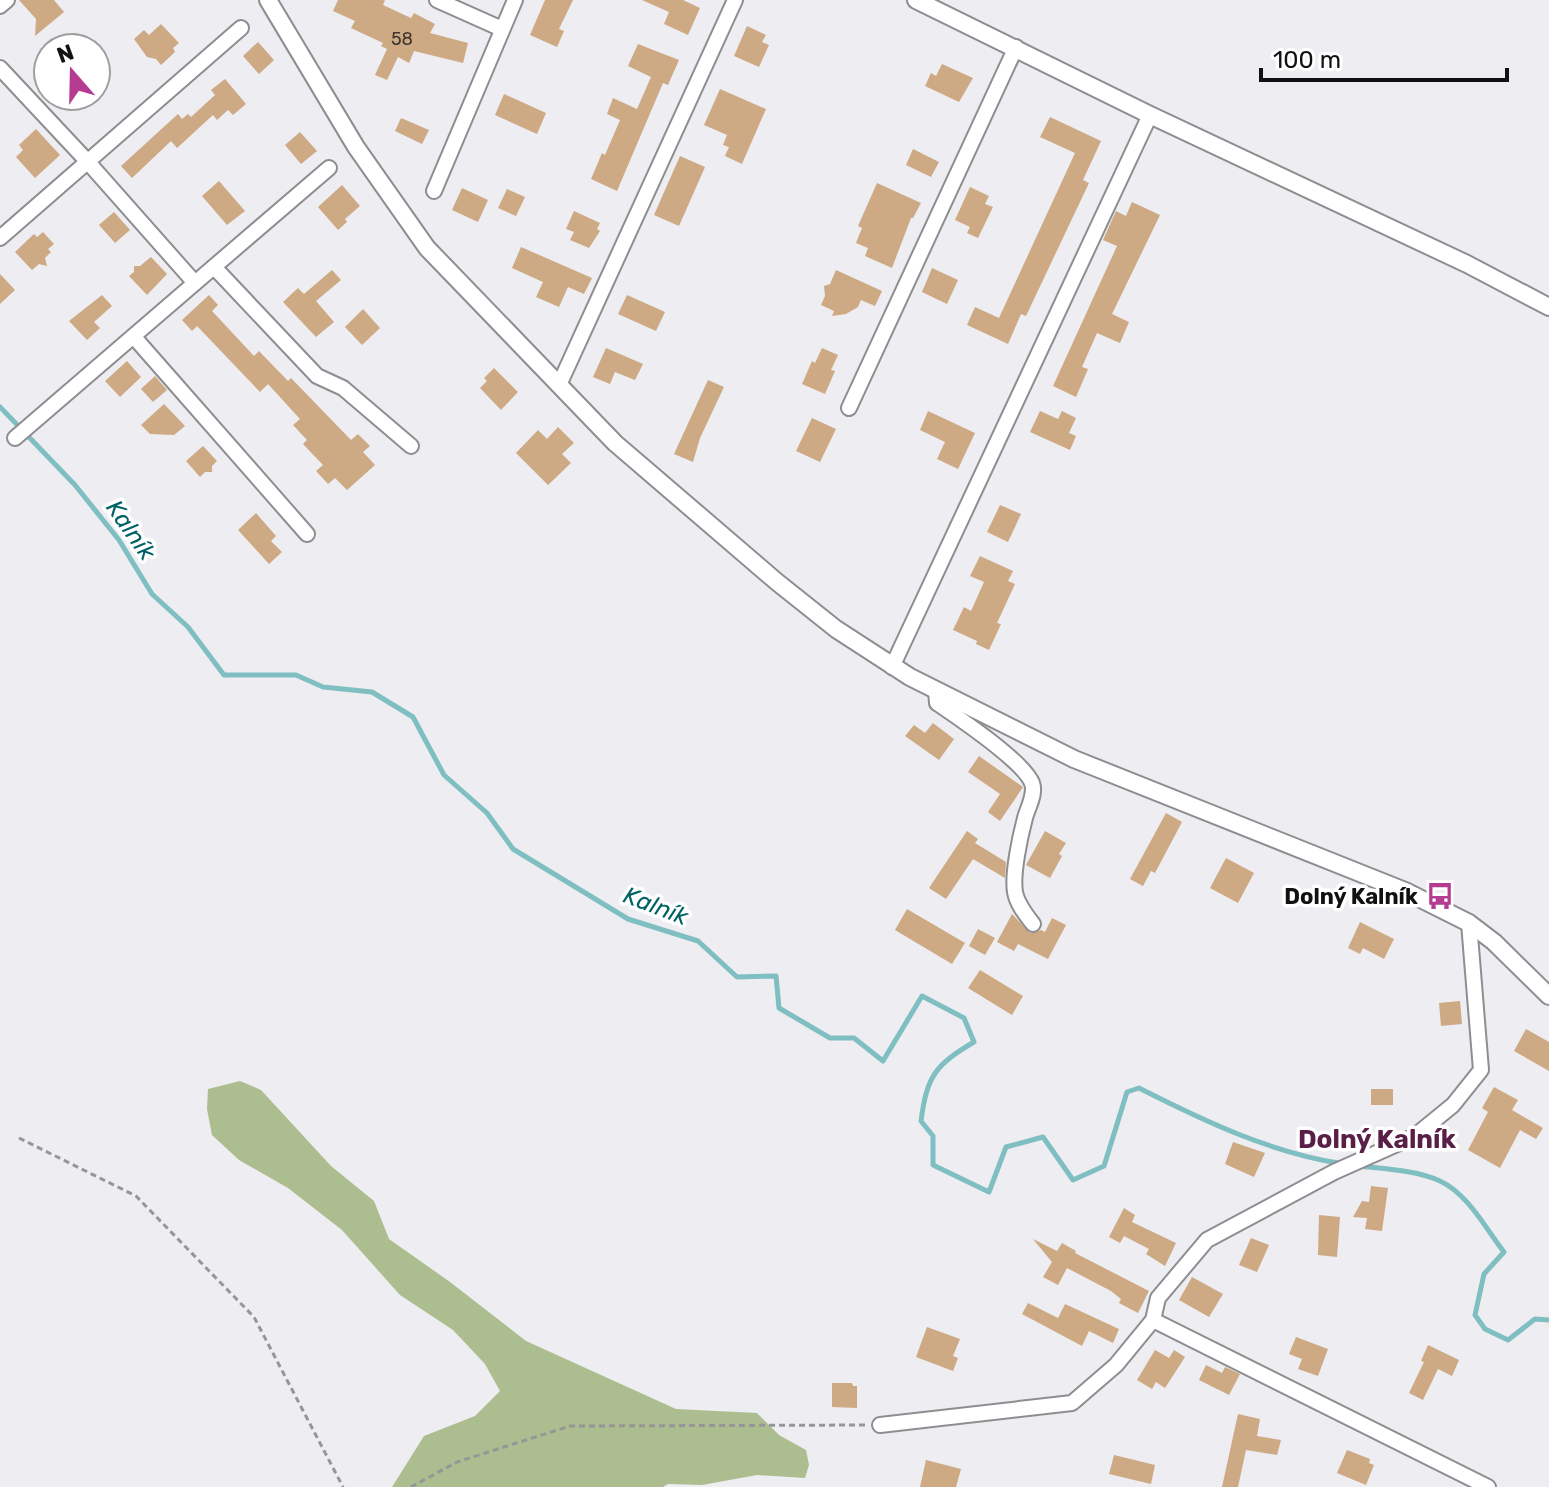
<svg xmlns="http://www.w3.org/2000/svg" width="1549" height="1487" viewBox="0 0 1549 1487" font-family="Rubik,sans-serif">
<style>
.forest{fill:#acbd8f}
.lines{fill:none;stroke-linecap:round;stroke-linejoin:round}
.stream{stroke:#7fbfc1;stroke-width:5}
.building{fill:#cda984}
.minor-casing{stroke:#8e8e91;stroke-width:18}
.tertiary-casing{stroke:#8e8e91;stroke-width:20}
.path{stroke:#969598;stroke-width:3;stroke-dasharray:6 4;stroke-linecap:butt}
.minor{stroke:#fff;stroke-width:14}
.tertiary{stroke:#fff;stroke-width:16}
.labels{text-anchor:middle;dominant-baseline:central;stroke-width:7;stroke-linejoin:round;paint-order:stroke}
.number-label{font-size:18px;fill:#40362e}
.poi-label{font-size:22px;font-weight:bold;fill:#111012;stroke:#fff;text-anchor:end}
.water-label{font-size:24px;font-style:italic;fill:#016265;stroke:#fff}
.quarter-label{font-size:26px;font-weight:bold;fill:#591f46;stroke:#fff}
</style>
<rect width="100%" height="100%" fill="#eeedf1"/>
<polygon class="forest" points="240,1081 261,1090 331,1166 374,1201 389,1239 450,1282 526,1341 676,1409 757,1413 779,1435 806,1450 809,1465 805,1478 757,1475 702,1485 668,1484 663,1487 392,1487 424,1436 475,1416 500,1391 485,1364 453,1330 400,1295 342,1230 288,1188 239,1160 212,1135 207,1109 208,1089"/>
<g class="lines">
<g class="stream">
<path d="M0,407L75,485L119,540L152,594L188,627L224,675H296L323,687L372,692L413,717L444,775L487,813L513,849L628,919L698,941L737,977L776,976L779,1008L830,1038H854L883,1061L922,996L964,1018L974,1042C935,1065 927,1076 921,1121L933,1136V1165L989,1192L1006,1147L1043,1137L1073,1180L1104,1166L1127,1092L1139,1088C1204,1121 1271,1153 1344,1164"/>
<path d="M1358,1166C1384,1169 1416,1170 1440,1181C1468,1194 1486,1229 1504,1252L1484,1274L1475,1315L1485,1329L1508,1340L1535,1319L1549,1320"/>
</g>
</g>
<g class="building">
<polygon points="19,0 54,0 64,12 35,36 36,19"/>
<polygon points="338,0 385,0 383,5 411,18 414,13 435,24 430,33 468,43 463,63 414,51 409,63 398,57 387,80 375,75 387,49 381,46 383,43 351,28 355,21 333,11"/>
<polygon points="545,0 573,0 559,29 564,31 557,47 530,35"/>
<polygon points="642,0 683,0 700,8 688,35 664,24 669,12"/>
<polygon points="161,24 179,43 173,48 175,52 161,65 156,59 147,57 134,39 144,30 149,35"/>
<polygon points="747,26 766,35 762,42 769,45 759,67 734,56"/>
<polygon points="258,42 274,60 259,74 243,56"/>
<polygon points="638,44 679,60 668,85 663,83 617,191 591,179 602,153 605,155 620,120 607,114 613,98 637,109 651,77 628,66"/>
<polygon points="942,64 973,78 959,102 925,86 931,73 936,76"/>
<polygon points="225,79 246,104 233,115 228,110 217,120 213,115 177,148 171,141 132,178 121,166 178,114 182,119 188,114 191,117 215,95 211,90"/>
<polygon points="720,89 766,109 742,164 725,156 729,147 723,145 727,135 704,125"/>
<polygon points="504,94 546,113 537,134 495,115"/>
<polygon points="1050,117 1101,141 1083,180 1089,183 1026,316 1021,314 1008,344 967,325 975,307 999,318 1075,153 1040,137"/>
<polygon points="401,118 429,130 422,144 395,131"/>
<polygon points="36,129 60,155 35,178 16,157 23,150 19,145"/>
<polygon points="300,132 317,151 301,164 285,145"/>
<polygon points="913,149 939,162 931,177 906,165"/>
<polygon points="680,156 705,167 679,226 654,215"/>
<polygon points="219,181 245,211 227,225 202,196"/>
<polygon points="877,183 921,203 913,218 911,218 892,268 865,256 868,248 856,243 862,228 858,226"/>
<polygon points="342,185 360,206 345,219 347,222 338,230 318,207"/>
<polygon points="970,187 989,196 985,204 993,207 978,238 967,233 970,227 955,220"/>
<polygon points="462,188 488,200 478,222 452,210"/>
<polygon points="507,189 525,197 516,216 498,208"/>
<polygon points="1132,202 1160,215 1112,314 1129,322 1120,343 1097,333 1082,367 1088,369 1076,397 1053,386 1117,246 1103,240 1116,211 1126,216"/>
<polygon points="574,211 600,223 597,229 600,231 589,248 570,240 574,232 566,229"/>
<polygon points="114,212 130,230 115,243 99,225"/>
<polygon points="43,232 54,244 48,249 51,252 45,258 47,266 39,264 32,270 15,252 34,234 37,237"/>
<polygon points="521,247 592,278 584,294 568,287 559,307 536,297 543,282 512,268"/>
<polygon points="151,257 167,274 147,295 129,276 134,272 134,266 140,266"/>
<polygon points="932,268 958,280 947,304 922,292"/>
<polygon points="332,270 341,280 316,301 334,322 316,337 283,302 298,288 304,294"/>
<polygon points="836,270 882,291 875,306 861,300 858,307 846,314 832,316 834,311 821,305 825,296 824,286 830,284"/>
<polygon points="0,274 15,290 0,304"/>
<polygon points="102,295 112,306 94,322 100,328 87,340 69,321"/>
<polygon points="209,295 218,305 212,311 254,356 259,351 288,381 291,378 351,440 358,434 370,446 363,452 375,465 347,490 335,478 328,484 316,471 323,465 303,444 307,440 293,425 300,419 268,384 260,392 197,326 192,331 182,320"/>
<polygon points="627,295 665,312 656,331 618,314"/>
<polygon points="363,309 380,328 362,345 345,327"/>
<polygon points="606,348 643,364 635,380 615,372 610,384 593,377"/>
<polygon points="822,348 838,355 831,370 835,371 825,394 802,384 812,361 815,363"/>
<polygon points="127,361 141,377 120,397 105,381"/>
<polygon points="494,368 518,392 501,410 480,388 487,381 484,378"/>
<polygon points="155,376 167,390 153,402 141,389"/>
<polygon points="708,380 724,387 700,438 693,462 674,454"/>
<polygon points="164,404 185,426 174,435 150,434 141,425"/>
<polygon points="928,411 975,433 958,469 937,459 945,442 920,430"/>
<polygon points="1040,411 1058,419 1062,411 1076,418 1069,433 1076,436 1070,450 1030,432"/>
<polygon points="812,418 836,429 820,462 796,451"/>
<polygon points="558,427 574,443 562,454 571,463 548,485 516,453 538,430 547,439"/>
<polygon points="203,446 217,461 212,466 212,472 205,472 200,477 186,461"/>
<polygon points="1000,505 1021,514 1008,542 987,532"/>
<polygon points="256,513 276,536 271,541 282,552 269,564 238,530"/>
<polygon points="980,556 1013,571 1008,581 1015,584 997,623 1001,624 989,650 976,644 977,641 953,630 964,607 971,611 984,582 970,576"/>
<polygon points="933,723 954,739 939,760 905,736 914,725 925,733"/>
<polygon points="979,756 1023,787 1000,821 988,812 1000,794 968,772"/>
<polygon points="1166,813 1182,822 1155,873 1151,871 1143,886 1130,879"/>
<polygon points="967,831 978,839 975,843 1006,862 1005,878 973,859 946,899 929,888"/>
<polygon points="1045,831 1066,843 1059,854 1062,856 1050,878 1026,865"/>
<polygon points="1226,858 1254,873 1238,903 1210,888"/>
<polygon points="907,909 965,943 952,964 895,930"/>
<polygon points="1012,914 1030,933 1041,930 1045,932 1052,918 1066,925 1048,959 1018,944 1014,951 997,942"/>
<polygon points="1360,922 1394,939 1384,959 1363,948 1360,954 1348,948"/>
<polygon points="978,929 995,938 985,955 969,946"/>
<polygon points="980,970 1023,996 1012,1015 968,988"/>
<polygon points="1460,1001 1462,1024 1441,1026 1439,1003"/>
<polygon points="1526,1029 1549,1042 1549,1071 1514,1051"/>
<polygon points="1494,1087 1518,1100 1512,1110 1543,1128 1536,1139 1520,1130 1500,1168 1468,1150 1488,1112 1482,1108"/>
<rect x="1371" y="1089" width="22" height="16"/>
<polygon points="1233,1142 1265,1153 1254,1177 1225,1164"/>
<polygon points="1371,1186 1388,1188 1382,1231 1365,1229 1367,1218 1353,1217 1362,1201 1369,1202"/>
<polygon points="1124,1208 1135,1215 1132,1222 1176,1243 1165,1266 1146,1254 1149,1249 1124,1236 1120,1243 1109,1237"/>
<polygon points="1319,1215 1340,1217 1337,1257 1318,1255"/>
<polygon points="1251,1238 1269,1245 1257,1272 1239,1265"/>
<polygon points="1033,1239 1057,1251 1062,1243 1076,1251 1075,1253 1149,1291 1138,1313 1119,1303 1121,1299 1111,1291 1067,1268 1058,1285 1043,1277 1052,1262"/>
<polygon points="1192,1277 1223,1294 1209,1317 1179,1300"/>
<polygon points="1028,1303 1058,1318 1065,1304 1119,1329 1113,1343 1089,1331 1082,1346 1022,1314"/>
<polygon points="927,1327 960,1339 953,1356 958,1358 953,1371 916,1357"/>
<polygon points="1296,1337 1328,1349 1318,1376 1298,1369 1302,1359 1289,1354"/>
<polygon points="1428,1345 1459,1360 1452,1376 1438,1369 1423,1400 1409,1393 1424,1362 1421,1361"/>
<polygon points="1155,1350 1169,1358 1174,1350 1185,1357 1165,1388 1156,1382 1152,1389 1137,1380"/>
<polygon points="1206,1365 1222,1373 1225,1367 1240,1374 1229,1395 1199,1380"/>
<polygon points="832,1383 852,1383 853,1386 857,1386 857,1408 832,1407"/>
<polygon points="1238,1414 1260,1419 1257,1436 1281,1440 1277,1455 1246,1450 1238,1487 1222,1487"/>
<polygon points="1347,1450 1370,1459 1369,1463 1374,1465 1366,1485 1337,1473"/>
<polygon points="1114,1455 1155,1465 1151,1484 1109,1474"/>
<polygon points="926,1460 961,1469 956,1487 920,1487"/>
</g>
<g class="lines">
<g class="minor-casing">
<g id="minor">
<polyline points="437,0 502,29"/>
<polyline points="0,6 7,0"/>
<polyline points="0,68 87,161 195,283 329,168"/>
<polyline points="434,191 515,0"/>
<polyline points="0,238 241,28"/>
<polyline points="214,267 317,376 343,388 411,446"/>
<polyline points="134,337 307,534"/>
<polyline points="559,385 735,0"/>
<polyline points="849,408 1016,47"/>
<polyline points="15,438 195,283"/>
<polyline points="892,667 1150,115"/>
<path d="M936,690L937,703C959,718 1023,761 1032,783C1036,794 1028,807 1025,818C1020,837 1012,874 1015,892C1017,904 1026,915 1033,924"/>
<polyline points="1153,1320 1488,1487"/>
<polyline points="880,1425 1072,1403 1116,1365 1153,1320 1158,1298 1207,1240 1334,1172 1415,1136 1453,1105 1481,1070 1469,923"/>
</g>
</g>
<g class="tertiary-casing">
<g id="tertiary">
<polyline points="268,0 356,147 427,248 615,443 777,582 836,629 910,677 1074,759 1405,891 1469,923 1494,942 1549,996"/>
<polyline points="916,0 1150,115 1467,264 1549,307"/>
</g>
</g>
<g class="path">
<polyline points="19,1138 136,1196 254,1317 343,1487"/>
<polyline points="411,1487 457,1462 570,1426 867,1425"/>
</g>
<use href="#minor" class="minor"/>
<use href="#tertiary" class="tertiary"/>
</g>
<defs>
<g id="bus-bare" transform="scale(2.16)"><path d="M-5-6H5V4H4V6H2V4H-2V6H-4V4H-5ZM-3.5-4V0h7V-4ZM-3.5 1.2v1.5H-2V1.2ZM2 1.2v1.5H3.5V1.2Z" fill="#b53c90" stroke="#fff" stroke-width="2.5" paint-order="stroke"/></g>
</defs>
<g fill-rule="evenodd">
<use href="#bus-bare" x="1440" y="896"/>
</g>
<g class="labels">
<g class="number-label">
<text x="402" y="39">58</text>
</g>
<g class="poi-label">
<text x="1418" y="896">Dolný Kalník</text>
</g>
<g class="water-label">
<text transform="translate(131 530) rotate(55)">Kalník</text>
<text transform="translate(656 906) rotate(21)">Kalník</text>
</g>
<g class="quarter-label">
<text x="1377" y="1139">Dolný Kalník</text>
</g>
</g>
<g transform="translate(72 72) rotate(340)"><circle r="38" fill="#ffffff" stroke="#a09fa0" stroke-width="2"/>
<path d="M0-6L14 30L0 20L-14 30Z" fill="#b53c90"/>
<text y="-12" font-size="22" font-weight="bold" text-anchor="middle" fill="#111012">N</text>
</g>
<path d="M1261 68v12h246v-12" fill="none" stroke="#111012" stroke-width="4"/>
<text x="1273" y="68" font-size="24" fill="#111012" stroke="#ffffff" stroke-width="6" paint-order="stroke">100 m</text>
</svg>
